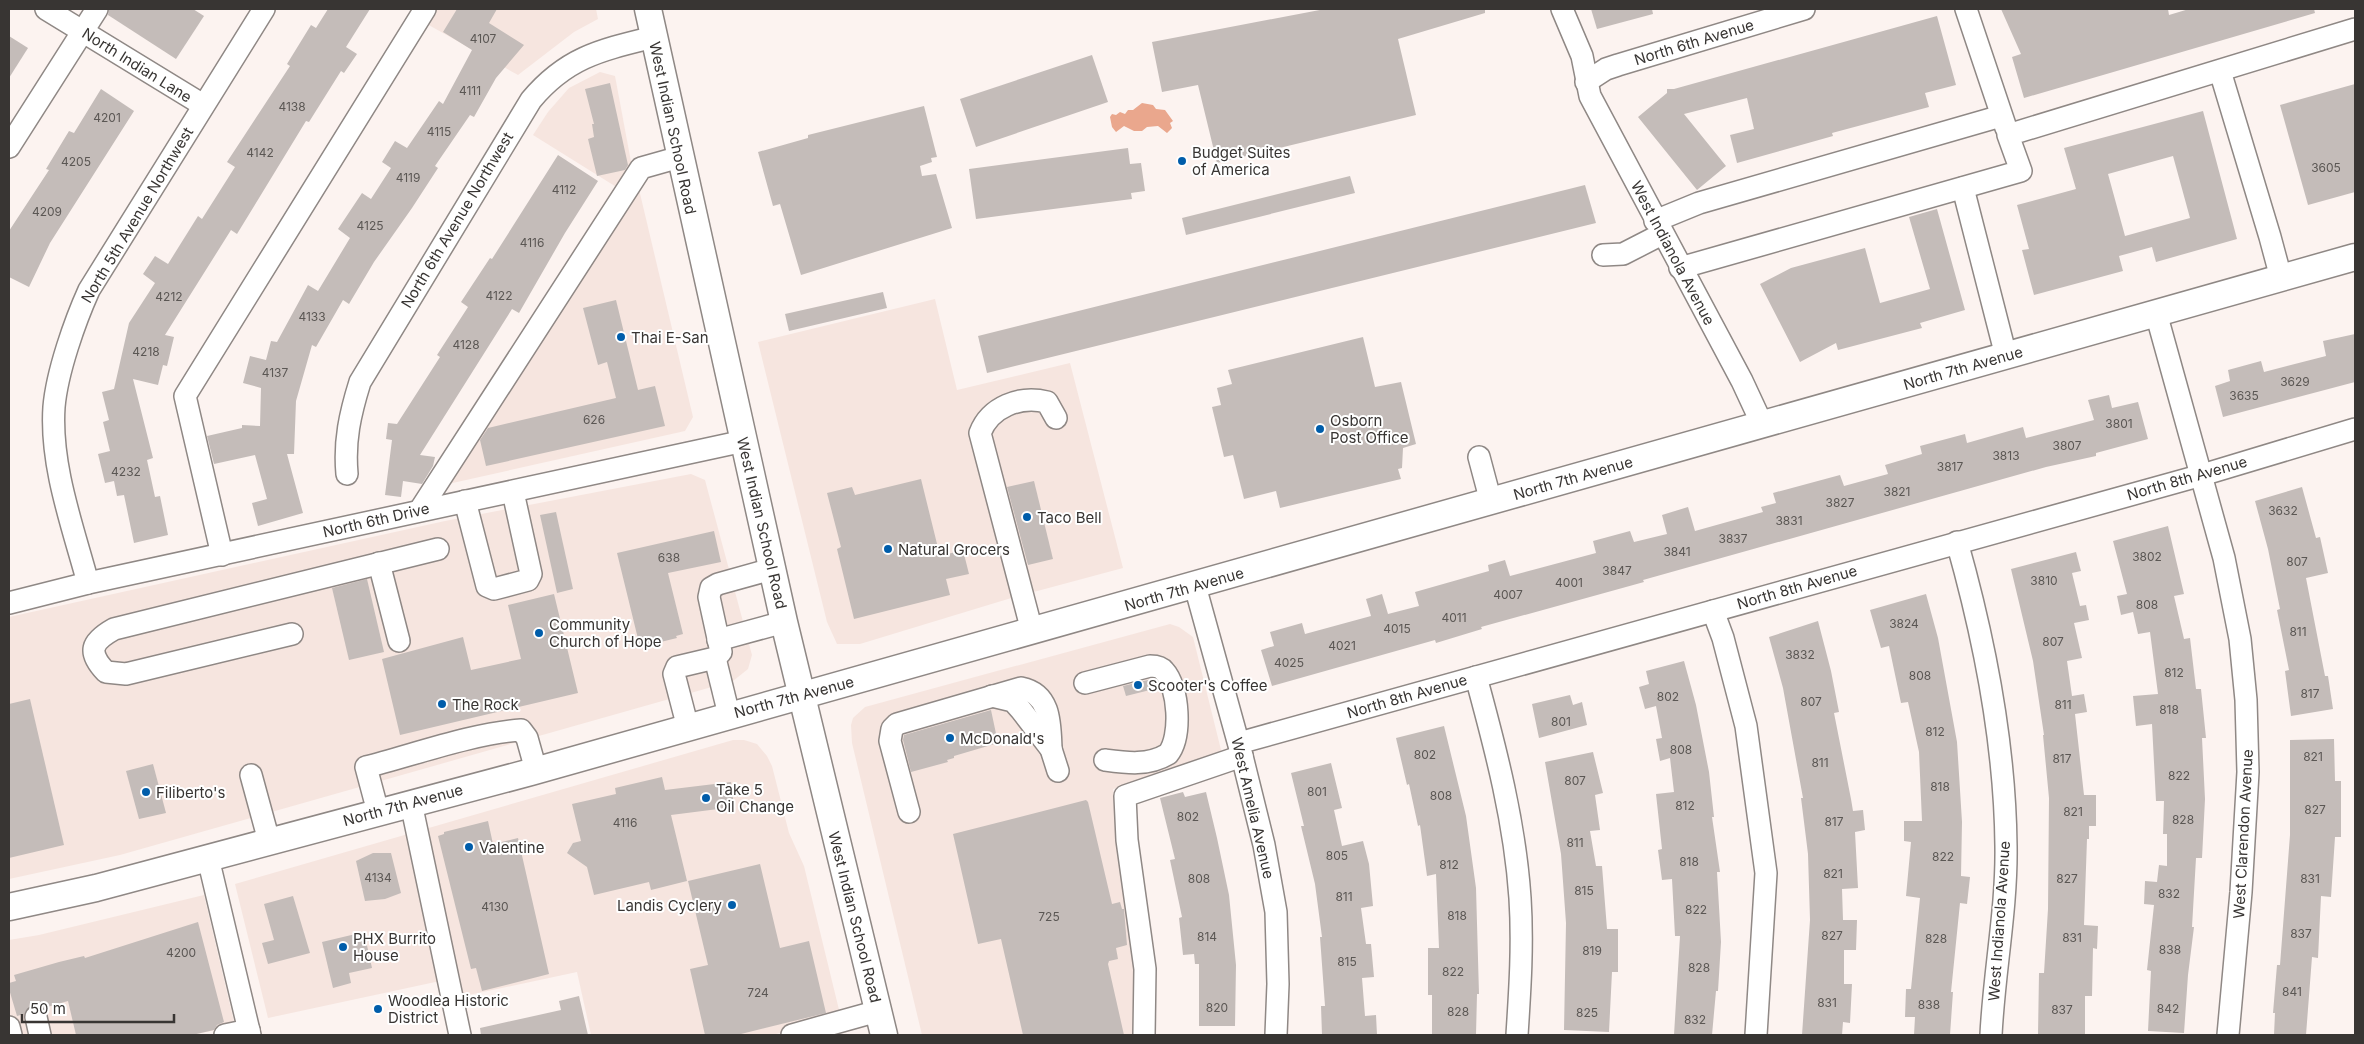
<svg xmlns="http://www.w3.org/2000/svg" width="2364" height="1044" viewBox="0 0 2364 1044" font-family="Inter,sans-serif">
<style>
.built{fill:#f6e5df}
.forest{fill:#eaa78d}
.building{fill:#c4bcb9;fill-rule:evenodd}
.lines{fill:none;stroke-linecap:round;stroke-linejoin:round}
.minor-casing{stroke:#8f8885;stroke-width:24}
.major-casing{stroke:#8f8885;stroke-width:29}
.minor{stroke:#fff;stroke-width:21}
.major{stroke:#fff;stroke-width:26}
.poi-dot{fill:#005daa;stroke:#fff;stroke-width:2}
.labels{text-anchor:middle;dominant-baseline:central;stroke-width:4;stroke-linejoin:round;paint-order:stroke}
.number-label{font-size:12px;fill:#5b5754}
.street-label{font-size:15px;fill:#383533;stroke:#fff}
.poi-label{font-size:15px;fill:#383533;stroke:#fff;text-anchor:start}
</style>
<rect width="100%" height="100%" fill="#fcf3f0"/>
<g class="built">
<polygon points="413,9 596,9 598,19 574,32 518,75 409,14"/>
<polygon points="600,72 615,76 632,167 618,188 533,135 548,112 569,88"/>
<polygon points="638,185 693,417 685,431 439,486"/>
<polygon points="935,299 957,390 1070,363 1123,568 1008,599 860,644 837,644 827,622 758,342"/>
<polygon points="691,474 705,480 752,655 748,669 733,681 120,855 9,879 9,617 445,521"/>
<polygon points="1170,624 1179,627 1193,637 1223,758 1113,789 1138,972 1137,1035 922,1035 852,743 851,725 853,718 865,707"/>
<polygon points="733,740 744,740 757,744 767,756 772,766 789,833 804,866 841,1018 772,1035 591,1035 577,972 445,1000 440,981 268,1018 235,884"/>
<polygon points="204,895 235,1026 192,1035 9,1035 9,940 39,935"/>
</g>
<polygon class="forest" points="1142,103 1153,105 1156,109 1165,110 1173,121 1170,123 1172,128 1167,133 1158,126 1147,127 1142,131 1134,131 1124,126 1116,132 1112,127 1110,117 1112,114 1116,115 1120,112 1125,114 1128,110 1133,110"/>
<g class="building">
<polygon points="109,9 193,9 204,16 176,59 108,15"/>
<polygon points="328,9 370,9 346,47 357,54 344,73 341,71 309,122 306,121 237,234 231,230 165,335 174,337 167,366 163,365 158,385 133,379 153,458 147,460 155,497 160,496 168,535 134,543 124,495 117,496 114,481 105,483 98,454 110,451 103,422 109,420 102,392 114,389 129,323 155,283 143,274 155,256 168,264 198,216 202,219 235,167 227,162 290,66 287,64 311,25 316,28"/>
<polygon points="457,9 497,9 489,23 524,45 496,78 474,117 470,115 435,166 438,168 412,208 374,262 349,304 343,300 316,347 312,345 296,401 294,454 287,454 303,513 258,526 252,503 267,499 255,455 214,464 207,436 242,428 242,425 260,426 261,388 243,383 250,356 266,360 271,341 277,342 308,285 318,291 350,238 338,229 362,193 371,199 391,168 382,162 395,141 407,148 439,101 443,104 472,50 443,32"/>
<polygon points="1325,9 1485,9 1485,13 1398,39 1416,115 1217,163 1198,85 1162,92 1152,42"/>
<polygon points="1591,9 1652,9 1653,14 1597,29"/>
<polygon points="2001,9 2168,9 2169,15 2189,9 2314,9 2315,13 2024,98 2012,57 2021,54"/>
<polygon points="1937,16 1956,85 1925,93 1929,107 1832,133 1833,136 1737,163 1730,135 1754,129 1747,98 1684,114 1726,166 1697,190 1638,117 1667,93 1667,89 1674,89"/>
<polygon points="9,36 28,48 9,78"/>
<polygon points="1092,55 1108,102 976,147 960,99"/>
<polygon points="610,83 628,165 625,170 597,176 588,139 594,137 592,124 594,124 585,89"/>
<polygon points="2355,84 2355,192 2308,205 2280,105"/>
<polygon points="101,89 134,111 50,243 29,287 9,277 9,231 49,170 46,169 69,131 74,133"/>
<polygon points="924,106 937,157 931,158 932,162 920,166 922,176 936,174 952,228 801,275 780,204 773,206 758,152 808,138 808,135"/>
<path d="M2203,111L2237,239L2156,262L2152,247L2119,256L2123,271L2034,295L2022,250L2029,249L2017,205L2076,189L2064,148ZM2173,156L2190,218L2125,236L2108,174Z"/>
<polygon points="1128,148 1130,164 1141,163 1145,191 1131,193 1132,199 976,219 969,169"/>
<polygon points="558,155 598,181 565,233 519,313 512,309 420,455 435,457 433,466 422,484 403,481 401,497 385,495 392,440 386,439 388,423 397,424 440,357 437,355 468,307 461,302 490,258 492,259"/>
<polygon points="1350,176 1355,193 1186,235 1182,218"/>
<polygon points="1585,185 1596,223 987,373 978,336"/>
<polygon points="1937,209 1965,310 1920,323 1922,328 1838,350 1836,343 1800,362 1760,284 1791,268 1865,248 1880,303 1930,289 1909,217"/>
<polygon points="883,292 887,308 789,331 785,314"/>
<polygon points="616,300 638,390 655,386 665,426 486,466 480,440 488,428 616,398 607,362 598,365 583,308"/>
<polygon points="2355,334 2355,382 2223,417 2215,386 2230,381 2228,370 2261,361 2264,372 2326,356 2323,341"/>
<polygon points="1363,337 1375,387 1401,382 1416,444 1403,448 1402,468 1398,469 1401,479 1280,508 1276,491 1244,499 1233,455 1224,457 1212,407 1221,405 1217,388 1232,384 1228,370"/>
<polygon points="2109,395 2112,408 2138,402 2148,439 2096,453 2096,456 2046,467 1643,580 1644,582 1481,627 1482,629 1436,643 1435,640 1272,686 1261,650 1274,646 1270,632 1302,623 1305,634 1371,616 1366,599 1382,594 1388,614 1419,606 1415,592 1489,571 1488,565 1505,560 1510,576 1596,553 1593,541 1630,531 1634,542 1667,534 1662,515 1688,507 1695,531 1763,512 1761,507 1776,503 1773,493 1840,475 1844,486 1888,474 1885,465 1922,454 1920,446 1965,434 1967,443 2023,427 2026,438 2094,420 2088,400"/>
<polygon points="921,479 940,556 963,550 969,574 946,579 950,595 854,619 837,549 841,547 827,493 852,487 855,495"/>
<polygon points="1034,481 1053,559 1028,565 1007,487"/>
<polygon points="2302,487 2316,538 2320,537 2328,573 2306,578 2325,676 2328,676 2333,709 2291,716 2285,671 2289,670 2277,610 2280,609 2268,549 2255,501"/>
<polygon points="556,512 573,589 557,593 540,515"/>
<polygon points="2168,526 2184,594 2174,596 2184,639 2190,638 2196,689 2201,689 2206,738 2202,738 2205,799 2202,858 2196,858 2192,927 2194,927 2188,975 2184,1033 2148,1031 2151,971 2147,970 2154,905 2144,904 2145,881 2157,882 2159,865 2167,866 2167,834 2163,834 2164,801 2156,801 2152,724 2136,726 2133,696 2158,694 2150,632 2138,634 2133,612 2121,615 2117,596 2127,594 2113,541"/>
<polygon points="714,531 721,562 668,573 683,634 676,636 677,638 640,647 617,553"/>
<polygon points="2076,552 2081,571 2072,573 2080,606 2086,605 2089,620 2074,623 2082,658 2067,661 2072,696 2084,694 2087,712 2075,714 2084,795 2096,795 2096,826 2089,826 2089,839 2087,839 2084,925 2098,926 2097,949 2093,948 2092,996 2085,996 2085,1035 2038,1035 2039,973 2044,973 2048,909 2049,798 2043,735 2044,735 2033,661 2011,569"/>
<polygon points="367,579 384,652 349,660 332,588"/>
<polygon points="554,594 578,693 400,735 382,659 463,637 471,670 521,659 508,605"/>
<polygon points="1926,594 1938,638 1957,742 1962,822 1961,876 1970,877 1967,904 1960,903 1951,992 1953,992 1950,1035 1914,1035 1915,1017 1905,1017 1906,989 1911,989 1920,898 1906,896 1911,842 1904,841 1904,821 1922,821 1919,752 1908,702 1901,703 1889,646 1881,648 1870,610"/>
<polygon points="1818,621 1831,671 1839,712 1834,713 1851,799 1853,811 1863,810 1865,830 1855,832 1858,888 1842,889 1843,920 1857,920 1856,950 1844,950 1844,984 1852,984 1850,1023 1843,1022 1842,1035 1802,1035 1810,920 1808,854 1801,798 1803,798 1783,688 1769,637"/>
<polygon points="1684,661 1696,705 1709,772 1714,817 1712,817 1720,872 1717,872 1721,942 1718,991 1716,991 1712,1035 1674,1035 1680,936 1675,936 1672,879 1662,880 1658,850 1662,849 1656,794 1674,792 1670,758 1660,761 1656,739 1662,738 1656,706 1645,709 1639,687 1649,684 1646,671"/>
<polygon points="1152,679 1154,689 1126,696 1123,686"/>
<polygon points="1570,695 1573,705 1582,702 1587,725 1539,738 1532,704"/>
<polygon points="30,699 64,845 9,858 9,704"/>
<polygon points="991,710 998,743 954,756 954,758 947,760 948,762 911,772 903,740 904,735"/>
<polygon points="1444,726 1466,816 1476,888 1479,994 1477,994 1476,1035 1432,1035 1432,995 1428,995 1428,948 1439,948 1436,874 1427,876 1420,825 1418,826 1409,784 1407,785 1396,738"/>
<polygon points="2334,739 2335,781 2341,781 2341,837 2335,837 2331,897 2321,896 2318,958 2312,957 2306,1035 2274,1035 2275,1013 2273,1013 2277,965 2280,965 2290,835 2290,740"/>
<polygon points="1593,752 1603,793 1595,795 1600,830 1590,831 1596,866 1602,866 1607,929 1618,929 1618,972 1612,972 1609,1032 1564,1030 1566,923 1561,854 1545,762"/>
<polygon points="1331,763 1342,808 1334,810 1342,846 1363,841 1369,864 1373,906 1361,908 1366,944 1371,944 1374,977 1362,978 1365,1016 1376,1015 1377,1035 1322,1035 1321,1006 1325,1006 1320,937 1322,937 1315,884 1301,826 1304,826 1291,773"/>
<polygon points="153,764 166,813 139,819 126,771"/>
<polygon points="662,777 665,790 731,782 734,807 671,815 687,881 651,890 649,882 594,895 587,867 567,853 573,843 581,841 572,804 616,794 615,788"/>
<polygon points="1183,792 1185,797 1206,792 1217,838 1229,895 1236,965 1235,1026 1199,1026 1199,964 1195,964 1194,954 1183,955 1179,918 1182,917 1170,860 1175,859 1160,798"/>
<polygon points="1086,800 1088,802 1112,904 1120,902 1122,909 1124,909 1127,945 1116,948 1118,959 1109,961 1108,964 1124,1035 1023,1035 1001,939 978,944 953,834"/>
<polygon points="488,821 493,844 518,838 549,974 482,991 476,968 471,969 438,836 444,834 444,832"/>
<polygon points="373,853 391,853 401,893 385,899 365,901 356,861"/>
<polygon points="760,864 780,948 809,941 826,1013 737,1035 705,1035 690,969 708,965 688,881"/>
<polygon points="293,896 310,953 268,964 262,943 274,940 264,904"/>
<polygon points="198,922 224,1022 217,1025 214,1030 192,1035 76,1035 68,1001 44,1008 33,1005 24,1014 17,1016 9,989 9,983 16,981 14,975 59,962 84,956 85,958"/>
<polygon points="364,932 372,968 349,973 351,983 333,988 322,942"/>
<polygon points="579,996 588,1035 481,1035 480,1028 561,1010 559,1001"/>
</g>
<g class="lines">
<g class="minor-casing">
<g id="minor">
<polyline points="46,9 203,105"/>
<polyline points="1562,9 1582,56 1590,96 1742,381 1762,424"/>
<polyline points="1966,9 2006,128"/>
<polyline points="2220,71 2270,237 2281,278"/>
<polyline points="1586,82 1606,69 1618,65 1804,9"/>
<polyline points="9,147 97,9"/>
<polyline points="1963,188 2006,356"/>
<polyline points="1655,221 1699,203 2001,116"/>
<polyline points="1603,255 1623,254 1662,234"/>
<polyline points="1680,268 2021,171 2008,135 2355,29"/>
<polyline points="2156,313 2224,558 2240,639 2246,700 2248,772 2241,892 2228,1035"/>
<polyline points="1479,457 1491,502"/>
<path d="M347,474C344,441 350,414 360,382L531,100C567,57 601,50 654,37"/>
<polyline points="465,501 487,586 494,589 528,580 531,574 513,492"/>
<polyline points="420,510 641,168 680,157"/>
<path d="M1957,542C1985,641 2005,742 2006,846C2007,909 1994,972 1991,1035"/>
<polyline points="222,555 185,396 425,9"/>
<polyline points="379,563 399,641"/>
<path d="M88,583C73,527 50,466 54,407C57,372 75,321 89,290L264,9"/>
<polyline points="1195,586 1242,756 1264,845 1276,912 1278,984 1276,1035"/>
<polyline points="9,603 88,583 744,441"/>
<polyline points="1713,611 1723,638 1746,726 1766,873 1756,1035"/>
<path d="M1032,631L980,433C990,407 1020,395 1047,402L1056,418"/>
<path d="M292,634L126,674L106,672C87,652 91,642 114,629L438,549"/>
<polyline points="718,640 784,622"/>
<polyline points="715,658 729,715"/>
<path d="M1476,677C1496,750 1515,823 1520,898C1523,944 1520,989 1517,1035"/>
<path d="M1085,683L1150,666C1155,666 1161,667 1164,671C1179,687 1182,737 1168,754C1148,766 1127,763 1105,760"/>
<polyline points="992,696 1013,701 1021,710 1051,749 1058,771"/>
<polyline points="688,728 674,674 677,667 715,658 721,652 709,597 711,588 718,584 772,569"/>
<polyline points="1239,743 2202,475 2355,429"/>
<polyline points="251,775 269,841"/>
<polyline points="411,803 460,1035"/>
<path d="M378,812L366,767C413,755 474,733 521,730L527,738L536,770"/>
<path d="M909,812L890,741L892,729L897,724L1021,688C1051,694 1050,724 1051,749"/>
<polyline points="208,858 250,1035"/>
<polyline points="36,1017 40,1035"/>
<polyline points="9,1027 11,1035"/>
<polyline points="225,1035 249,1030"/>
<polyline points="792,1035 878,1011"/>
<polyline points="1144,1035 1145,969 1127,840 1125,796 1242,756"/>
</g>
</g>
<g class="major-casing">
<g id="major">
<polyline points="648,9 784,622 884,1035"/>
<polyline points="9,907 96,888 531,772 2355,257"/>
</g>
</g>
<use href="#minor" class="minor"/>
<use href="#major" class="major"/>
</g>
<g class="poi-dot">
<circle cx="1182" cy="161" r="5"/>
<circle cx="621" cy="337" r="5"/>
<circle cx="1320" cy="429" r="5"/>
<circle cx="1027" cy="517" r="5"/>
<circle cx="888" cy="549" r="5"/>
<circle cx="539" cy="633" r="5"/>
<circle cx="1138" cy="685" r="5"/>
<circle cx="442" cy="704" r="5"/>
<circle cx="950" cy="738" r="5"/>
<circle cx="146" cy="792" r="5"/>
<circle cx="706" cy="798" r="5"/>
<circle cx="469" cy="847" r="5"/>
<circle cx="732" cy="905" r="5"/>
<circle cx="343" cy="947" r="5"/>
<circle cx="378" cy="1009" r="5"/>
</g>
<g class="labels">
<g class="number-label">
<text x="483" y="38">4107</text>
<text x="470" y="90">4111</text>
<text x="292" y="106">4138</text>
<text x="107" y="117">4201</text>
<text x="439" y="131">4115</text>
<text x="260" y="152">4142</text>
<text x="76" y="161">4205</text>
<text x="2326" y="167">3605</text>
<text x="408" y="177">4119</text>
<text x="564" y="189">4112</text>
<text x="47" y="211">4209</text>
<text x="370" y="225">4125</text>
<text x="532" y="242">4116</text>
<text x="499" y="295">4122</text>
<text x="169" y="296">4212</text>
<text x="312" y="316">4133</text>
<text x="466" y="344">4128</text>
<text x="146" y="351">4218</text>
<text x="275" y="372">4137</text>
<text x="2295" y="381">3629</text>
<text x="2244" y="395">3635</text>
<text x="594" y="419">626</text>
<text x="2119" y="423">3801</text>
<text x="2067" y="445">3807</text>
<text x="2006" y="455">3813</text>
<text x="1950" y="466">3817</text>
<text x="126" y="471">4232</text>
<text x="1897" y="491">3821</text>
<text x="1840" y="502">3827</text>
<text x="2283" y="510">3632</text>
<text x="1789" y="520">3831</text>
<text x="1733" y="538">3837</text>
<text x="1677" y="551">3841</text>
<text x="2147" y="556">3802</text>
<text x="669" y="557">638</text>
<text x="2297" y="561">807</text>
<text x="1617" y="570">3847</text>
<text x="2044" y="580">3810</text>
<text x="1569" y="582">4001</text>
<text x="1508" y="594">4007</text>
<text x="2147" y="604">808</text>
<text x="1454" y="617">4011</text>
<text x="1904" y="623">3824</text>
<text x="1397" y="628">4015</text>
<text x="2298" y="631">811</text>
<text x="2053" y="641">807</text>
<text x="1342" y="645">4021</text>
<text x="1800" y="654">3832</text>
<text x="1289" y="662">4025</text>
<text x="2174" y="672">812</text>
<text x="1920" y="675">808</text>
<text x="2310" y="693">817</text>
<text x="1668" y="696">802</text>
<text x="1811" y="701">807</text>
<text x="2063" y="704">811</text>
<text x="2169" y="709">818</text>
<text x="1561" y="721">801</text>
<text x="1935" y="731">812</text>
<text x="1681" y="749">808</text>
<text x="1425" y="754">802</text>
<text x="2313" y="756">821</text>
<text x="2062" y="758">817</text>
<text x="1820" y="762">811</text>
<text x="2179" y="775">822</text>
<text x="1575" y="780">807</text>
<text x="1940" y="786">818</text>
<text x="1317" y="791">801</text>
<text x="1441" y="795">808</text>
<text x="1685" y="805">812</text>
<text x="2315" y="809">827</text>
<text x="2073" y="811">821</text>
<text x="1188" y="816">802</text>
<text x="2183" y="819">828</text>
<text x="1834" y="821">817</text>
<text x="625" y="822">4116</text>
<text x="1575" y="842">811</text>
<text x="1337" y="855">805</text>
<text x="1943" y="856">822</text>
<text x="1689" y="861">818</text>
<text x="1449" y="864">812</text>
<text x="1833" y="873">821</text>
<text x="378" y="877">4134</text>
<text x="1199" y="878">808</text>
<text x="2067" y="878">827</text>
<text x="2310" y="878">831</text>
<text x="1584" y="890">815</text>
<text x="2169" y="893">832</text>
<text x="1344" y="896">811</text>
<text x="495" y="906">4130</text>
<text x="1696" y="909">822</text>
<text x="1457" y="915">818</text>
<text x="1049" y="916">725</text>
<text x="2301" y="933">837</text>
<text x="1832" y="935">827</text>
<text x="1207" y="936">814</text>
<text x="2072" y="937">831</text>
<text x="1936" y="938">828</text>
<text x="2170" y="949">838</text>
<text x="1592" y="950">819</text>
<text x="181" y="952">4200</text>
<text x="1347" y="961">815</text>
<text x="1699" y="967">828</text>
<text x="1453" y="971">822</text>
<text x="2292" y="991">841</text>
<text x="758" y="992">724</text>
<text x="1827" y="1002">831</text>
<text x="1929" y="1004">838</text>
<text x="1217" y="1007">820</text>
<text x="2168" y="1008">842</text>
<text x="2062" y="1009">837</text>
<text x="1458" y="1011">828</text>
<text x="1587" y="1012">825</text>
<text x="1695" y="1019">832</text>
</g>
<g class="street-label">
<text transform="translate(1694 42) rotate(-17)">North 6th Avenue</text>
<text transform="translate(137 65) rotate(32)">North Indian Lane</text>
<text transform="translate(673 128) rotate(78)">West Indian School Road</text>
<text transform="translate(137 215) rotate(-59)">North 5th Avenue Northwest</text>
<text transform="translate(457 220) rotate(-59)">North 6th Avenue Northwest</text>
<text transform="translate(1673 253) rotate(62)">West Indianola Avenue</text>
<text transform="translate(1963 368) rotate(-16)">North 7th Avenue</text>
<text transform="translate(1573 478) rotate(-16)">North 7th Avenue</text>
<text transform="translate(2187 478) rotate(-16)">North 8th Avenue</text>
<text transform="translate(376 520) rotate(-13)">North 6th Drive</text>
<text transform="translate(762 523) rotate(77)">West Indian School Road</text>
<text transform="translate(1797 587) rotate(-16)">North 8th Avenue</text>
<text transform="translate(1184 589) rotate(-16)">North 7th Avenue</text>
<text transform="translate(1407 696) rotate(-16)">North 8th Avenue</text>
<text transform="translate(794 697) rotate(-15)">North 7th Avenue</text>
<text transform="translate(403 805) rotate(-15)">North 7th Avenue</text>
<text transform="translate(1253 808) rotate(77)">West Amelia Avenue</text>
<text transform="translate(2243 834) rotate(-87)">West Clarendon Avenue</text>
<text transform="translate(855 917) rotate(76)">West Indian School Road</text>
<text transform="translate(1999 921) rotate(-86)">West Indianola Avenue</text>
</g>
<g class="poi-label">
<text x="1192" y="152">Budget Suites<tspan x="1192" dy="17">of America</tspan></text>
<text x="631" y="337">Thai E-San</text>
<text x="1330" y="420">Osborn<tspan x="1330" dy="17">Post Office</tspan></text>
<text x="1037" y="517">Taco Bell</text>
<text x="898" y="549">Natural Grocers</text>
<text x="549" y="624">Community<tspan x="549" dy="17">Church of Hope</tspan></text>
<text x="1148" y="685">Scooter's Coffee</text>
<text x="452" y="704">The Rock</text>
<text x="960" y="738">McDonald's</text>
<text x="716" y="789">Take 5<tspan x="716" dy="17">Oil Change</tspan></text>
<text x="156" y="792">Filiberto's</text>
<text x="479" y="847">Valentine</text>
<text x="722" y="905" text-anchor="end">Landis Cyclery</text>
<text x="353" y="938">PHX Burrito<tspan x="353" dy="17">House</tspan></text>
<text x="388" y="1000">Woodlea Historic<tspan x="388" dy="17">District</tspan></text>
</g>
</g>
<rect width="2364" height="1044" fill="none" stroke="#383533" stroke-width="20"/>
<path d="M22 1014v8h152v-8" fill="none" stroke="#383533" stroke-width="2.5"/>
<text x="30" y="1014" font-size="15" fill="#383533" stroke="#ffffff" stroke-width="4" paint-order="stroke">50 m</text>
</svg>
